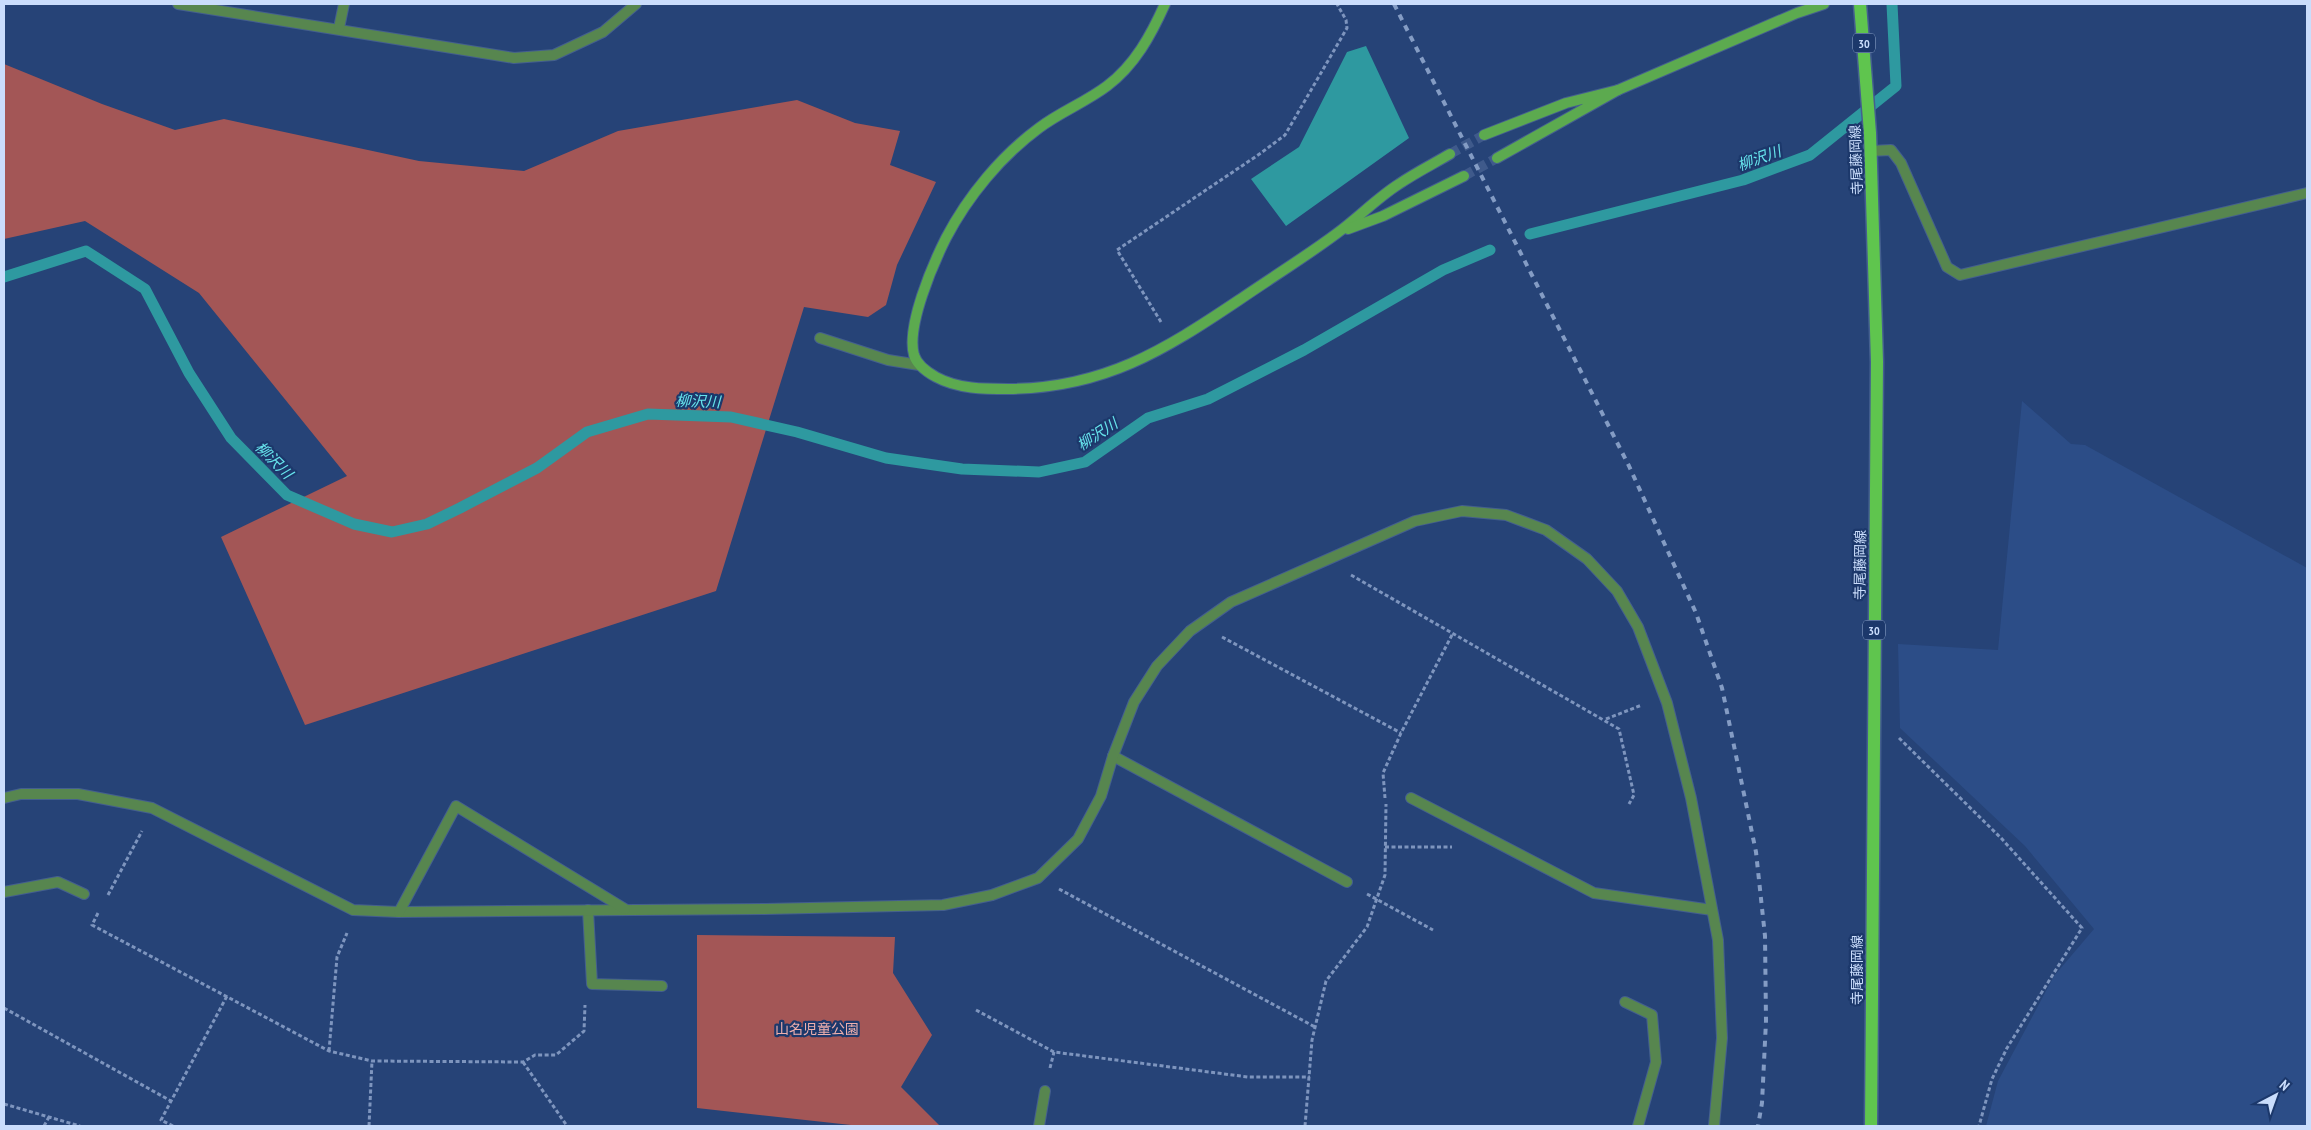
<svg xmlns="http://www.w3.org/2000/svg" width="2311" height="1130" viewBox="0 0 2311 1130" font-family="'PT Sans Narrow','Noto Sans JP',sans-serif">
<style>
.built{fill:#2c4d87}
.green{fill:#a35656}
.water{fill:#2e99a0}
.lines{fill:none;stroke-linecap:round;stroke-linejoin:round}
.stream{stroke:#2e99a0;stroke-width:11}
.secondary-tunnel{stroke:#3f5a8b;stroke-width:10;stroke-dasharray:10 5;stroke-linecap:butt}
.lane-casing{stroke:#445f8f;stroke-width:12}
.street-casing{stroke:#445f8f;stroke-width:12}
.secondary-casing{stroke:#445f8f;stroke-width:12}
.primary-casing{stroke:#445f8f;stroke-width:15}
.path{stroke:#7e95be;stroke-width:3;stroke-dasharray:4 2.5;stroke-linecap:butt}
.lane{stroke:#57864f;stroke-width:10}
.street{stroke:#57864f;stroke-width:10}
.secondary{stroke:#5caa4f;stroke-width:10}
.primary{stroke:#5fc54e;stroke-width:12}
.rail{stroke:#849cc4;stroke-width:4;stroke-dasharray:6 6;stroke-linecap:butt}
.labels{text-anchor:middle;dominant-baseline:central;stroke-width:4.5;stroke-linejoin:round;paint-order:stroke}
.shield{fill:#1c386b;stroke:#96acd0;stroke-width:1}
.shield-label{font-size:12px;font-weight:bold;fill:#caddfc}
.street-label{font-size:14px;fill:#caddfc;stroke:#1c386b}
.park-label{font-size:14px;fill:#eeafad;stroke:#1c386b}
.water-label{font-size:15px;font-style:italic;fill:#67e5ed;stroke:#1c386b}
</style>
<rect width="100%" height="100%" fill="#264377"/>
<polygon class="built" points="2022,401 2071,444 2085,445 2307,568 2307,1126 1986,1126 1998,1081 2054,976 2094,929 2025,846 1900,728 1898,644 1998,650"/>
<g class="green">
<polygon points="4,64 102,104 175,130 224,119 419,161 524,171 618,131 797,100 855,123 900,131 890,165 936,182 897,265 886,305 868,317 804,307 716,591 305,725 221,537 347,476 199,293 85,221 4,239"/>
<polygon points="697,935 895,937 893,973 932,1035 901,1087 940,1126 860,1126 697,1108"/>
</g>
<polygon class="water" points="1366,46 1409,138 1286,226 1251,179 1299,147 1347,52"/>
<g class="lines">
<g class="stream">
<polyline points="1530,234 1743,180 1810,155 1896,86 1892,4"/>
<polyline points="4,277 86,251 145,289 189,373 231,438 287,495 354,524 392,532 427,524 460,508 537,468 587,432 648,414 731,417 797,432 886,458 962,469 1039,472 1085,462 1148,418 1208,399 1304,350 1443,270 1490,250"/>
</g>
<g class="secondary-tunnel">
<polyline points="1450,154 1484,135"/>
<polyline points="1464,176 1497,158"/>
</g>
<g class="lane-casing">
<g id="lane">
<polyline points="1870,151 1891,150 1901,163 1947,267 1960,275 2307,193"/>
<polyline points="820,338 888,360 919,365"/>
<polyline points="1113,756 1347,882"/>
<polyline points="1411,798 1594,893 1712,910"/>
<polyline points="4,892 58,882 84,894"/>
<polyline points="588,910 592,984 662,986"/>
<polyline points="1625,1002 1652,1015 1656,1062 1638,1126"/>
<polyline points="1039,1126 1045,1091"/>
</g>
</g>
<g class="street-casing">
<g id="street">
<polyline points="178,4 514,58 554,55 603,32 636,4"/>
<polyline points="339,28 344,4"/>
<polyline points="4,798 21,794 78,794 152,808 353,910 399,912 765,909 943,905 992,895 1038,878 1078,839 1101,796 1113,756 1134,702 1157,666 1190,631 1231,602 1415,521 1462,511 1506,515 1546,530 1587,559 1617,591 1638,627 1667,703 1691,798 1718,940 1722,1038 1714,1126"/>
<polyline points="399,912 456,806 625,909"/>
</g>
</g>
<g class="secondary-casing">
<g id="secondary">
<path d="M1165,4C1151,35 1135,65 1107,86C1086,102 1060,112 1039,128C1001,156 968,196 946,238C933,264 906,326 914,355C917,365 927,372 936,377C958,389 984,389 1009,389C1104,388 1163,351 1239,300C1271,278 1305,257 1336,234C1358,218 1377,198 1399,184C1415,173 1433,164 1450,154"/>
<polyline points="1618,90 1797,13 1824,4"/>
<polyline points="1484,135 1566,103 1618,90 1497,158"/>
<polyline points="1348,229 1383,216 1464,176"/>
</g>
</g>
<g class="primary-casing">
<polyline id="primary" points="1860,4 1870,133 1877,362 1871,1126"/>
</g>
<g class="path">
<polyline points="1161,322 1117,250 1261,153 1285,135 1347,28 1346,20 1337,4"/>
<polyline points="1351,575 1619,729 1634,795 1629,804"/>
<polyline points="1222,637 1401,733"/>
<polyline points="1606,719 1642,705"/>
<polyline points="1899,738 2001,838 2082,928 2007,1048 1992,1079 1979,1126"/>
<polyline points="1385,798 1383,773 1401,733 1453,633"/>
<polyline points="1385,847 1452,847"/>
<polyline points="1059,889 1315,1027"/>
<polyline points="1367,894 1433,930"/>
<polyline points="108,895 142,831"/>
<polyline points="98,913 92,925 329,1051 372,1061 523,1062 535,1055 556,1055 584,1031 585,1005"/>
<polyline points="4,1008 171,1101"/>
<polyline points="976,1010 1054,1052 1248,1077 1310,1077"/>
<polyline points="329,1051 337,957 347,933"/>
<polyline points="523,1062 567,1126"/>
<polyline points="1050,1068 1054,1052"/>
<polyline points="4,1104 80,1126"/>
<polyline points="44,1126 49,1117"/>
<polyline points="173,1126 161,1120 227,996"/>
<polyline points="369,1126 372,1061"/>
<polyline points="1305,1126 1312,1040 1326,981 1367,927 1385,875 1386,804"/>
</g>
<use href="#lane" class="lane"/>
<use href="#street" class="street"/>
<use href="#secondary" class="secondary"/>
<use href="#primary" class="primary"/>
<polyline class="rail" points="1394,4 1629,466 1696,613 1722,688 1756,852 1765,936 1766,1021 1762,1103 1758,1126"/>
</g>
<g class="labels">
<g class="shield">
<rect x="1853" y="33.5" width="22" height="19" rx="4"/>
<rect x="1863" y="620.5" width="22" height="19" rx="4"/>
</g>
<g class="shield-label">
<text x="1864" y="43">30</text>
<text x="1874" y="630">30</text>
</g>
<g class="street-label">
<text transform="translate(1856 160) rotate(-92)">寺尾藤岡線</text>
<text transform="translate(1860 565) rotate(-89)">寺尾藤岡線</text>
<text transform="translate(1857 970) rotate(-90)">寺尾藤岡線</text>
</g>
<g class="park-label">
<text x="817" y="1029">山名児童公園</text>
</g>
<g class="water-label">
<text transform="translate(1759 158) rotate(-20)">柳沢川</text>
<text transform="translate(698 401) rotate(2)">柳沢川</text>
<text transform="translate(1097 434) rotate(-33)">柳沢川</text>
<text transform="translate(274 460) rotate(45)">柳沢川</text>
</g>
</g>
<rect width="2311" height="1130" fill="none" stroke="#caddfc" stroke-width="10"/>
<g transform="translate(2276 1095) rotate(41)" stroke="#1c386b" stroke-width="4" paint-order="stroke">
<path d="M0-4L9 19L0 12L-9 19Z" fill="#caddfc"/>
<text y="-8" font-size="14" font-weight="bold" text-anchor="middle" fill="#caddfc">N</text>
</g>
</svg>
